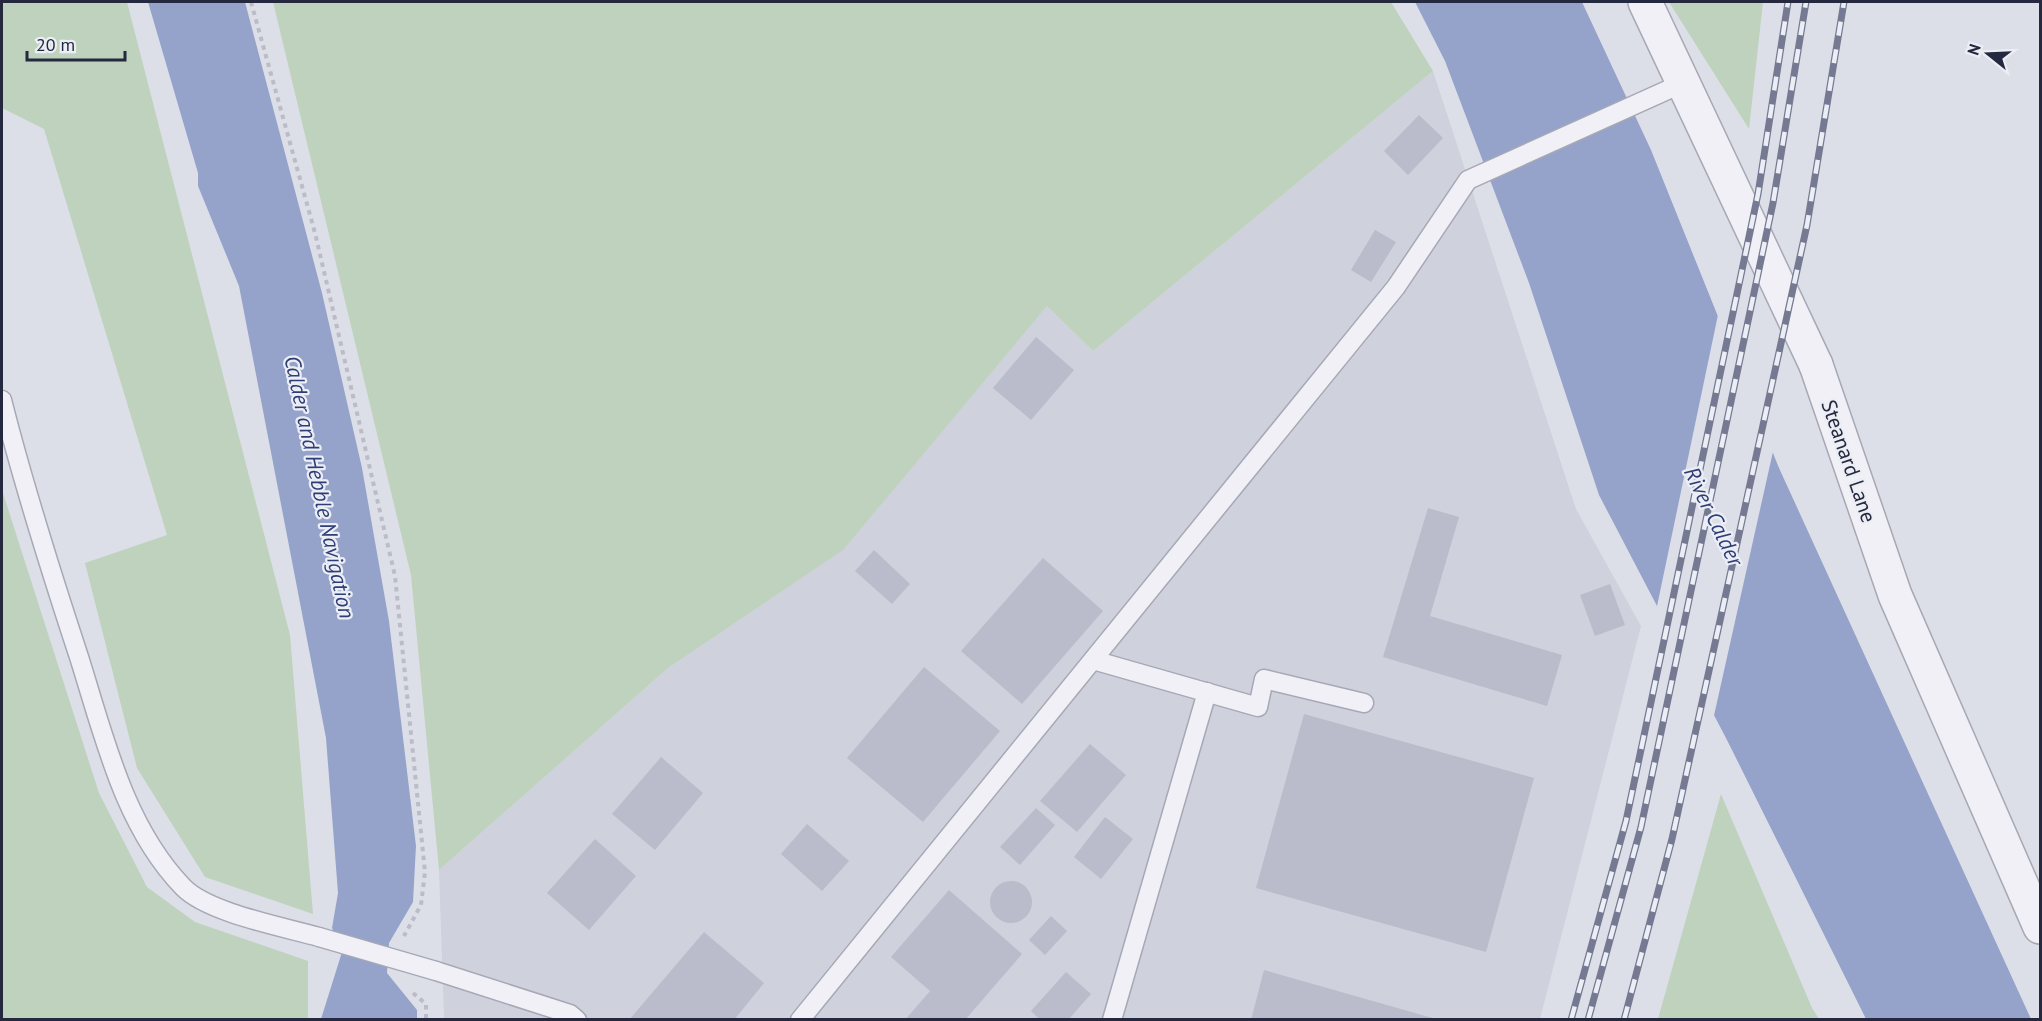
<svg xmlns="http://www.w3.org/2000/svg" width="2042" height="1021" viewBox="0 0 2042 1021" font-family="'PT Sans',sans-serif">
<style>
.built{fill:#cfd1dd}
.green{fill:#bed2bd}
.water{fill:#95a3ca}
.pier{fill:#dddfe8}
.building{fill:#babccb}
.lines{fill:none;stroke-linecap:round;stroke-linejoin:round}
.service-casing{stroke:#a6a8b5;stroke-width:21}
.minor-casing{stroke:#a6a8b5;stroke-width:36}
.tertiary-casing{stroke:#a6a8b5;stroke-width:36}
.path{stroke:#bbbcc6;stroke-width:4;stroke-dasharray:4.5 4.5;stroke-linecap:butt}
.service{stroke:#f0f0f6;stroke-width:18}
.minor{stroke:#f0f0f6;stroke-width:33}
.tertiary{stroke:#f0f0f6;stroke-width:33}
.rail-casing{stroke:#757a92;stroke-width:7}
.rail{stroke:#eceef5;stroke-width:4.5;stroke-dasharray:14;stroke-linecap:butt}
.service-bridge-casing{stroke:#a6a8b5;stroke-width:21;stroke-linecap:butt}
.service-bridge{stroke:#f0f0f6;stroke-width:18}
.labels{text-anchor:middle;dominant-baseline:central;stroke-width:4.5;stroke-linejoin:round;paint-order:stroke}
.street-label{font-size:21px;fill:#25293f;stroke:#eceef5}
.water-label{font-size:22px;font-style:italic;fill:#2e3d75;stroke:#eceef5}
</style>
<rect width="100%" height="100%" fill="#dddfe8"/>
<polygon class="built" points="1433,71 1576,509 1641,626 1540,1019 444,1019 439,870 668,668 843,549 1047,306 1093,351"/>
<g class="green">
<polygon points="2,2 127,2 290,635 313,914 205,877 137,768 85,563 167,535 44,129 2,108"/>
<polygon points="273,2 1391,2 1433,71 1093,351 1047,306 843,550 668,668 439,870 411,575"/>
<polygon points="1669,2 1763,2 1749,129"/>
<polygon points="2,490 99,793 147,887 195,922 308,961 308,1019 2,1019"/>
<polygon points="1721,794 1812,1008 1819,1019 1658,1019"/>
</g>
<g class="water">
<polygon points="148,2 245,2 322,293 362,468 389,621 416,846 413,902 389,943 387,973 417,1010 417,1019 321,1019 342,952 332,928 338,893 326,738 239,286 198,186 198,173"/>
<polygon points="1415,2 1582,2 1651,150 1779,468 2031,1019 1866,1019 1727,740 1599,495 1529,283 1445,61"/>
</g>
<polygon class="pier" points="1719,310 1774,447 1713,720 1656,611"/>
<g class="building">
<polygon points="1419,115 1443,138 1408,175 1384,151"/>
<polygon points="1375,230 1396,242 1371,282 1351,270"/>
<polygon points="1036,337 1074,370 1031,420 993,388"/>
<polygon points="1428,508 1459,517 1430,616 1562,655 1547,706 1383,657"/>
<polygon points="874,550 910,584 892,604 855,571"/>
<polygon points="1043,558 1103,611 1022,704 961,651"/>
<polygon points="1610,584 1625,625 1595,636 1580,595"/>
<polygon points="924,667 1000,731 923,822 847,758"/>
<polygon points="1304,714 1534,778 1486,952 1256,888"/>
<polygon points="1090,744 1126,775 1077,832 1040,801"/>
<polygon points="661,757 703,793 655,850 612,814"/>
<polygon points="1036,808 1055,825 1020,865 1000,847"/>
<polygon points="1105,817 1133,839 1101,879 1074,857"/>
<polygon points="807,824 849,861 822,891 781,854"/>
<polygon points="595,839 636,876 589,930 547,893"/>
<circle cx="1011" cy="902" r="21"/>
<polygon points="949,890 1022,954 965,1020 905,1020 930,991 891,957"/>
<polygon points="1051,916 1067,931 1045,955 1029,940"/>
<polygon points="704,932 764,983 734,1020 629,1020"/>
<polygon points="1264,970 1436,1019 1436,1020 1251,1020"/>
<polygon points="1066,972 1091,994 1068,1020 1040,1020 1031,1011"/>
</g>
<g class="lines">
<g class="service-casing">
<g id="service">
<path d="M2,400C24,487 51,572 79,657C104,736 124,826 183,887C208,913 284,927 319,937"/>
<polyline points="1093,660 1258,707 1264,679 1364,703"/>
<polyline points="436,971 570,1014 577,1020"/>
<polyline points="800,1020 1396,287 1468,180 1683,83"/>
<polyline points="1112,1020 1207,692"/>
</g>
</g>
<g class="minor-casing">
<polyline id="minor" points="1816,365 1895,595 2040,927"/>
</g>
<g class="tertiary-casing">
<polyline id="tertiary" points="1645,2 1816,365"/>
</g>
<g class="path">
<polyline points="251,2 315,233 395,576 425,872 421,905 404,936"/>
<polyline points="413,993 426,1004 426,1020"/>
</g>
<use href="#service" class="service"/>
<use href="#minor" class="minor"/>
<use href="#tertiary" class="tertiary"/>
<g class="rail-casing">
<g id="rail">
<polyline points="1571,1020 1626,821 1758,194 1788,2"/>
<polyline points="1588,1020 1641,827 1773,203 1806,2"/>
<polyline points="1624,1020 1672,839 1807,225 1844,2"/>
</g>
</g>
<use href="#rail" class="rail"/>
<g class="service-bridge-casing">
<polyline id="service-bridge" points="319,937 436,971"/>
</g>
<use href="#service-bridge" class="service-bridge"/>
</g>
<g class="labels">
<g class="street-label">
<text transform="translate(1849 461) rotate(71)">Steanard Lane</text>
</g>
<g class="water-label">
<text transform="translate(320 487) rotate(78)">Calder and Hebble Navigation</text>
<text transform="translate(1714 516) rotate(64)">River Calder</text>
</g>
</g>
<rect width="2042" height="1021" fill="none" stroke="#25293f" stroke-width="6"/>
<g transform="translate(1988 54) rotate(288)" stroke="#eceef5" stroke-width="4.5" paint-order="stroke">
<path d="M0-4.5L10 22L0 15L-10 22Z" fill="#25293f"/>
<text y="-9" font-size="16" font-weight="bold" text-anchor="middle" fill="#25293f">N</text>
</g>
<path d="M27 51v9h98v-9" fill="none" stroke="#25293f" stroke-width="3"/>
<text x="36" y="51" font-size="18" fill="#25293f" stroke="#eceef5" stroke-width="4.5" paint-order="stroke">20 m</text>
</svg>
